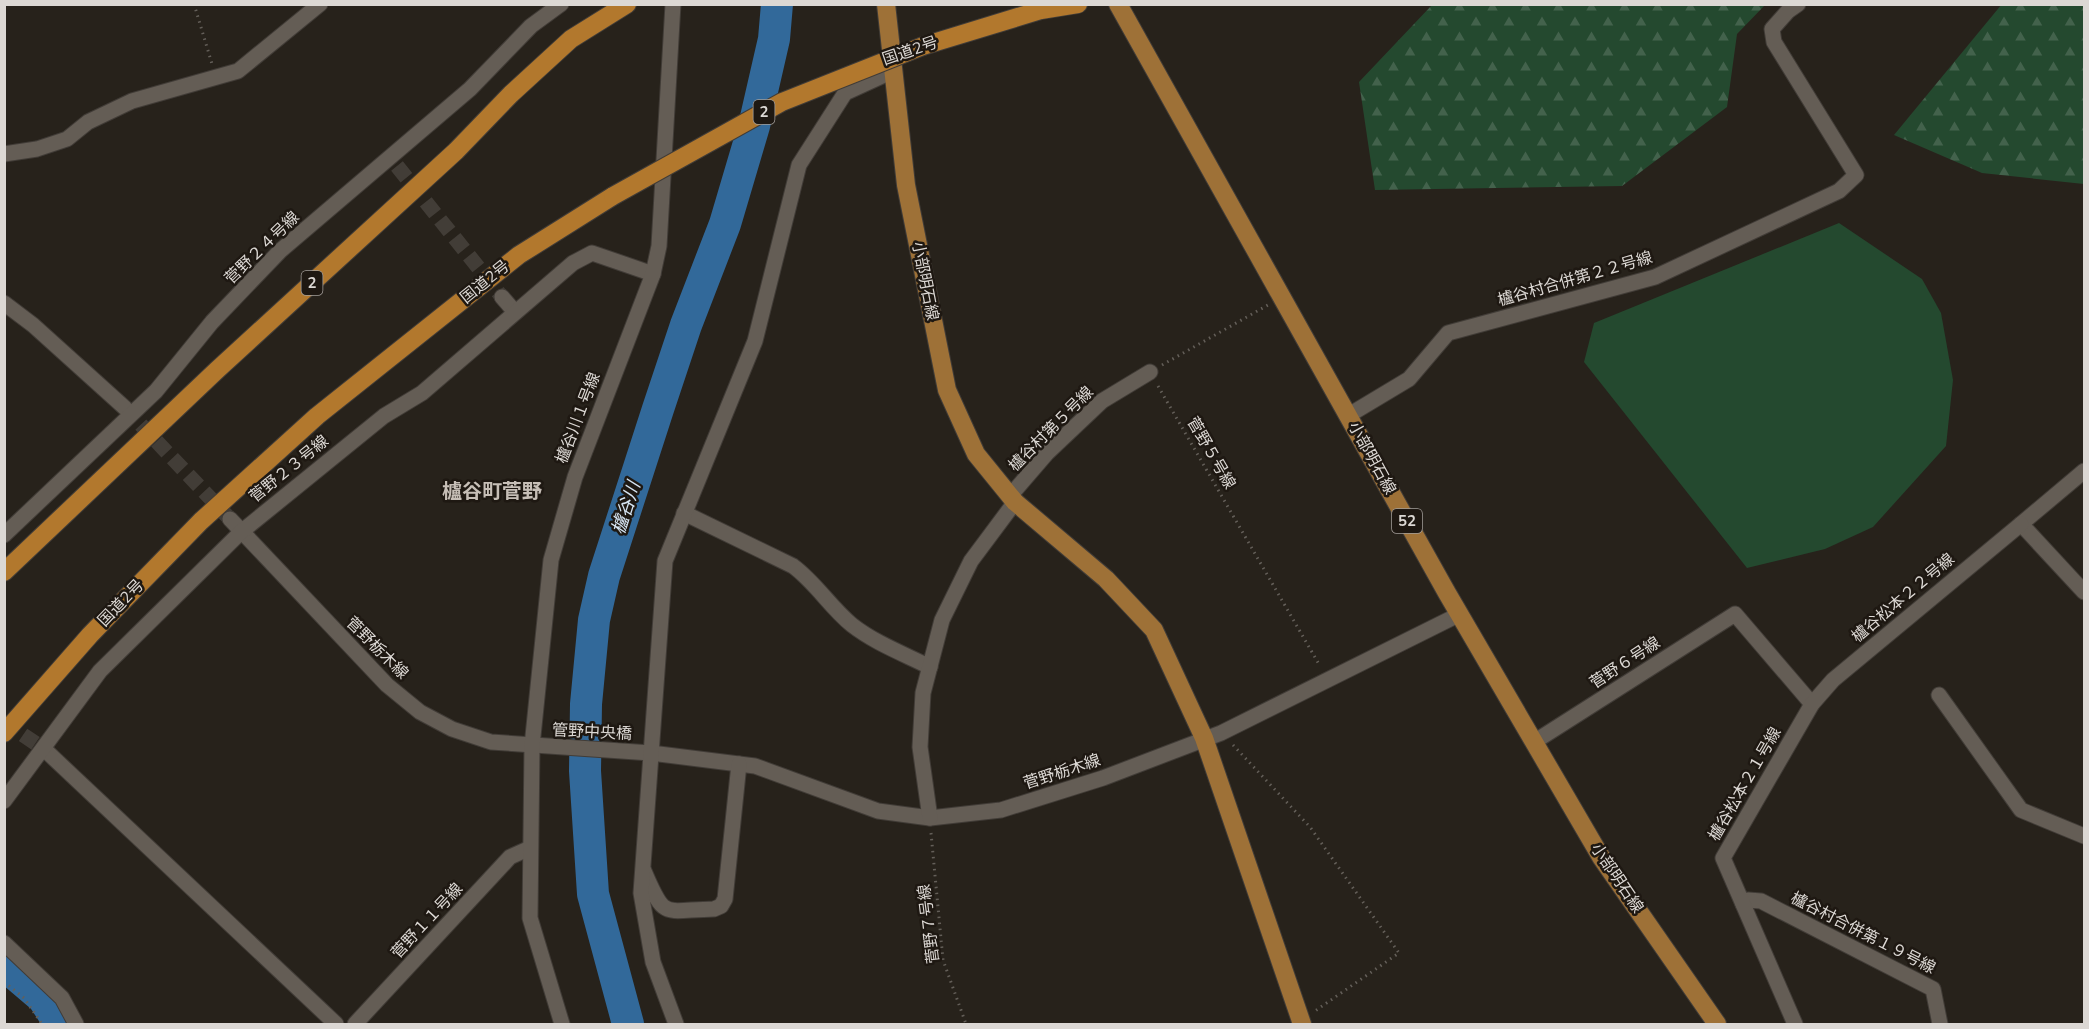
<svg xmlns="http://www.w3.org/2000/svg" width="2089" height="1029" viewBox="0 0 2089 1029" font-family="'Nunito Sans','Noto Sans JP',sans-serif">
<style>
.green{fill:#24492f}
.forest{fill:url(#forest-firs)}
.lines{fill:none;stroke-linecap:round;stroke-linejoin:round}
.river{stroke:#32699a;stroke-width:32}
.minor-tunnel{stroke:#423d37;stroke-width:15;stroke-dasharray:15 8;stroke-linecap:butt}
.minor-casing{stroke:#413c37;stroke-width:17}
.primary-casing{stroke:#413c37;stroke-width:20}
.trunk-casing{stroke:#413c37;stroke-width:20}
.path{stroke:#645f59;stroke-width:3;stroke-dasharray:1.5 4.5;stroke-linecap:butt}
.minor{stroke:#645d55;stroke-width:15}
.primary{stroke:#9e7137;stroke-width:18}
.trunk{stroke:#b2782d;stroke-width:18}
.trunk-bridge-casing{stroke:#413c37;stroke-width:20;stroke-linecap:butt}
.trunk-bridge{stroke:#b2782d;stroke-width:18}
.labels{text-anchor:middle;dominant-baseline:central;stroke-width:5;stroke-linejoin:round;paint-order:stroke}
.shield{fill:#1e1812;stroke:#a39e9a;stroke-width:1.5}
.shield-label{font-size:15px;font-weight:bold;fill:#dcd8d4}
.street-label{font-size:16px;fill:#dcd8d4;stroke:#1e1812}
.water-label{font-size:18px;font-style:italic;fill:#d7e6f4;stroke:#1e1812}
.quarter-label{font-size:20px;font-weight:bold;fill:#c6beb6;stroke:#1e1812}
</style>
<defs>
<pattern id="forest-firs" width="22" height="20" patternUnits="userSpaceOnUse" patternTransform="scale(1.5)"><rect width="22" height="20" fill="#24492f"/><path d="M5 1l3.5 6h-7zM16 11l3.5 6h-7z" fill="#43624c"/></pattern>
</defs>
<rect width="100%" height="100%" fill="#27221b"/>
<polygon class="green" points="1839,223 1922,279 1941,313 1953,380 1946,446 1873,527 1825,549 1747,568 1584,362 1594,323"/>
<g class="forest">
<polygon points="2002,4 2084,5 2084,184 1982,173 1894,135"/>
<polygon points="1432,5 1432,4 1765,5 1737,34 1727,107 1622,186 1375,190 1359,82"/>
</g>
<g class="lines">
<g class="river">
<polyline points="4,965 43,998 60,1024"/>
<polyline points="628,1024 593,894 585,771 586,704 594,620 604,576 658,409 686,325 725,224 754,126 774,39 777,4"/>
</g>
<g class="minor-tunnel">
<polyline points="397,166 502,297"/>
<polyline points="125,408 230,519"/>
<polyline points="4,722 44,749"/>
</g>
<g class="minor-casing">
<g id="minor">
<polyline points="4,154 37,149 67,139 88,122 132,101 238,71 320,4"/>
<polyline points="502,297 515,312"/>
<polyline points="4,303 33,325 125,408"/>
<polyline points="1349,415 1409,379 1448,333 1655,277 1839,191 1856,175 1774,42 1772,29 1788,11 1798,4"/>
<polyline points="2084,471 2021,524 2084,592"/>
<polyline points="1010,496 1047,453 1102,401 1150,372"/>
<path d="M684,513L793,566C816,583 830,607 852,625C875,643 904,654 930,667"/>
<polyline points="230,519 387,685 420,712 452,729 491,742 651,753 755,766 878,811 930,818 1001,810 1103,778 1221,733 1460,614"/>
<polyline points="4,535 156,391 212,322 280,251 470,89 531,26 561,4"/>
<polyline points="1939,695 2021,810 2084,836"/>
<polyline points="1534,742 1735,614 1812,704"/>
<polyline points="44,749 336,1024"/>
<polyline points="4,801 100,671 241,532 384,416 422,393 573,263 592,253 653,274"/>
<polyline points="930,818 920,747 923,693 942,620 971,561 1015,502"/>
<path d="M644,871C665,921 663,910 714,909L721,906L725,899L739,764"/>
<polyline points="1743,904 1748,900 1761,901 1933,989 1940,1024"/>
<polyline points="4,943 62,998 76,1024"/>
<polyline points="355,1024 510,857 530,848"/>
<polyline points="562,1024 530,918 532,746 551,560 575,477 653,274 659,246 673,4"/>
<polyline points="676,1024 653,962 641,893 665,561 755,341 799,165 845,93 893,71"/>
<polyline points="1795,1024 1723,858 1812,704 1833,680 2021,524"/>
</g>
</g>
<g class="primary-casing">
<g id="primary">
<polyline points="886,4 906,185 947,390 976,454 1015,502 1106,579 1154,630 1204,738 1302,1024"/>
<polyline points="1118,4 1447,593 1601,857 1717,1024"/>
</g>
</g>
<g class="trunk-casing">
<g id="trunk">
<polyline points="923,46 1041,10 1078,4"/>
<polyline points="4,572 217,370 456,151 511,94 571,39 627,4"/>
<polyline points="4,733 90,635 201,521 317,416 519,255 613,196"/>
</g>
</g>
<g class="path">
<polyline points="194,4 212,64"/>
<polyline points="1162,365 1268,305"/>
<polyline points="1158,386 1320,666"/>
<polyline points="1233,745 1310,827 1399,953 1315,1011"/>
<polyline points="931,833 943,960 966,1024"/>
<polyline points="4,982 24,998 42,1024"/>
</g>
<use href="#minor" class="minor"/>
<use href="#primary" class="primary"/>
<use href="#trunk" class="trunk"/>
<g class="trunk-bridge-casing">
<polyline id="trunk-bridge" points="613,196 782,102 923,46"/>
</g>
<use href="#trunk-bridge" class="trunk-bridge"/>
</g>
<g class="labels">
<g class="shield">
<rect x="753.5" y="100" width="21" height="24" rx="4.5"/>
<rect x="301.5" y="271" width="21" height="24" rx="4.5"/>
<rect x="1392" y="509" width="30" height="24" rx="4.5"/>
</g>
<g class="shield-label">
<text x="764" y="112">2</text>
<text x="312" y="283">2</text>
<text x="1407" y="521">52</text>
</g>
<g class="street-label">
<text transform="translate(910 51) rotate(-19)">国道2号</text>
<text transform="translate(262 248) rotate(-44)">菅野２４号線</text>
<text transform="translate(1575 279) rotate(-16)">櫨谷村合併第２２号線</text>
<text transform="translate(925 281) rotate(79)">小部明石線</text>
<text transform="translate(485 282) rotate(-39)">国道2号</text>
<text transform="translate(578 418) rotate(-69)">櫨谷川１号線</text>
<text transform="translate(1051 429) rotate(-45)">櫨谷村第５号線</text>
<text transform="translate(1211 453) rotate(60)">菅野５号線</text>
<text transform="translate(1372 458) rotate(61)">小部明石線</text>
<text transform="translate(289 469) rotate(-39)">菅野２３号線</text>
<text transform="translate(1903 598) rotate(-40)">櫨谷松本２２号線</text>
<text transform="translate(121 603) rotate(-46)">国道2号</text>
<text transform="translate(377 648) rotate(45)">菅野栃木線</text>
<text transform="translate(1625 663) rotate(-33)">菅野６号線</text>
<text transform="translate(592 732) rotate(3)">管野中央橋</text>
<text transform="translate(1062 772) rotate(-18)">菅野栃木線</text>
<text transform="translate(1745 784) rotate(-60)">櫨谷松本２１号線</text>
<text transform="translate(1617 878) rotate(56)">小部明石線</text>
<text transform="translate(427 921) rotate(-47)">菅野１１号線</text>
<text transform="translate(929 924) rotate(-97)">菅野７号線</text>
<text transform="translate(1863 933) rotate(27)">櫨谷村合併第１９号線</text>
</g>
<g class="water-label">
<text transform="translate(626 508) rotate(-72)">櫨谷川</text>
</g>
<g class="quarter-label">
<text x="492" y="491">櫨谷町菅野</text>
</g>
</g>
<rect width="2089" height="1029" fill="none" stroke="#dcd8d4" stroke-width="12"/>
</svg>
